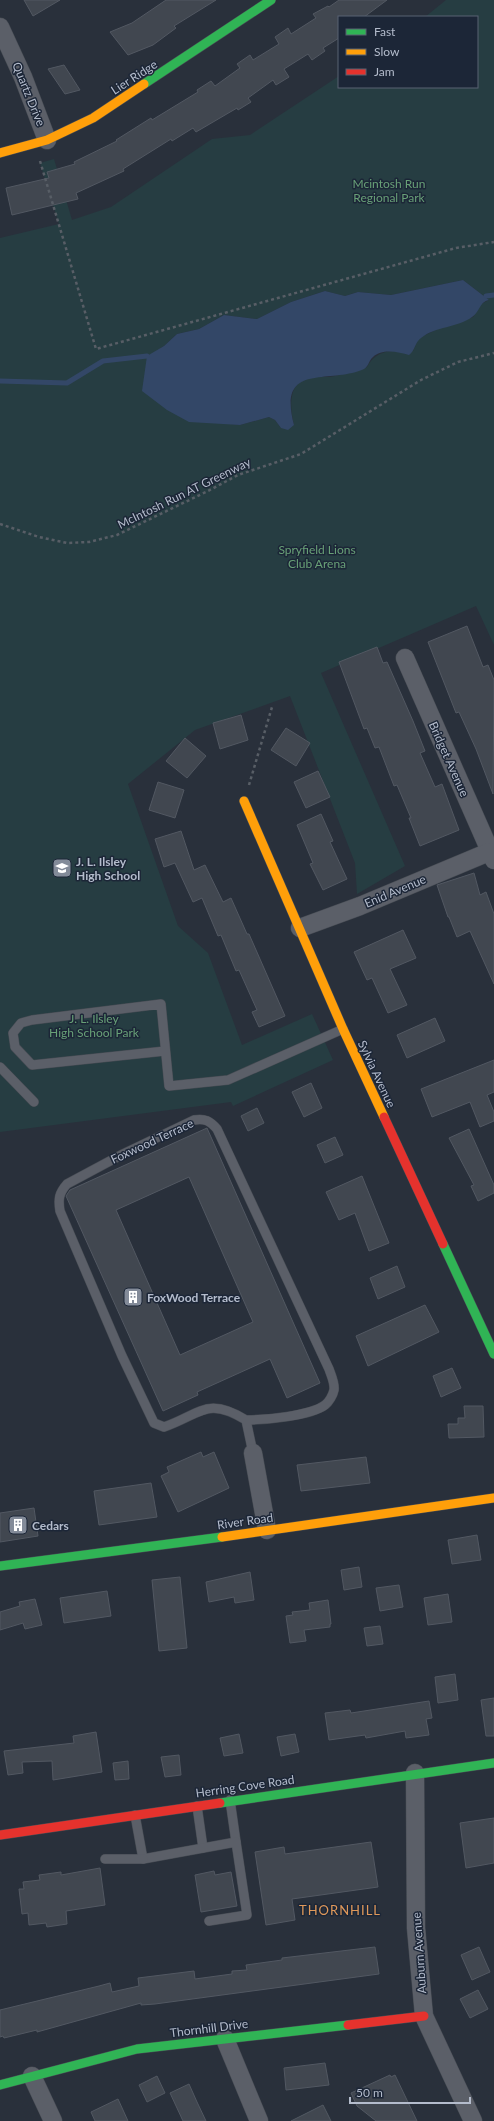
<svg xmlns="http://www.w3.org/2000/svg" width="494" height="2121" viewBox="0 0 494 2121" font-family="Lato,sans-serif">
<style>
.green{fill:#263d42;fill-rule:evenodd}
.water{fill:#334767}
.lines{fill:none;stroke-linecap:round;stroke-linejoin:round}
.stream{stroke:#334767;stroke-width:5}
.building{fill:#414750;stroke:#525862;fill-rule:evenodd}
.lane-casing{stroke:#464b53;stroke-width:10}
.street-casing{stroke:#464b53;stroke-width:19}
.fast-casing{stroke:#464b53;stroke-width:10}
.slow-casing{stroke:#464b53;stroke-width:10}
.jam-casing{stroke:#464b53;stroke-width:10}
.path{stroke:#585e66;stroke-width:2.5;stroke-dasharray:3 3;stroke-linecap:butt}
.lane{stroke:#5b5f68;stroke-width:9}
.street{stroke:#5b5f68;stroke-width:18}
.fast{stroke:#30b455;stroke-width:9}
.slow{stroke:#ff9f0a;stroke-width:9}
.jam{stroke:#e5322d;stroke-width:9}
.labels{text-anchor:middle;dominant-baseline:central;stroke-width:3;stroke-linejoin:round;paint-order:stroke}
.street-label{font-size:12px;fill:#b4bccc;stroke:#1c2637}
.park-label{font-size:12px;fill:#68a077;stroke:#1c2637}
.poi-label{font-size:12px;font-weight:bold;fill:#b4bccc;stroke:#1c2637;text-anchor:start}
.neighbourhood-label{font-size:13px;letter-spacing:1px;fill:#e0995a;stroke:#1c2637}
</style>
<rect width="100%" height="100%" fill="#29303b"/>
<path class="green" d="M446,0H494V645L476,606L321,673L405,866L357,894L355,863L290,696L195,730L128,784L178,926L208,953L242,1045L312,1014L333,1060L233,1106L231,1102L0,1132V238L59,224L40,163L54,159L72,220L111,207L212,139L250,135L339,76V87H477V17H425ZM463,280L489,300L481,304L473,317L444,326L423,336L418,339L413,351C393,351 378,348 367,367C354,370 340,376 328,377C323,377 319,376 315,376C288,379 289,405 294,425L281,428L275,420L269,417L240,425L221,423L147,357L164,346L177,334L199,329L224,315L257,319L291,302L325,291L345,296L358,292L391,295Z"/>
<path class="water" d="M463,280L489,300C479,302 480,312 472,317C457,328 436,326 421,338C415,342 415,351 409,355C399,352 382,348 373,357C369,360 369,366 364,369C329,385 277,361 294,425L288,430L281,428L275,420L269,417L240,425L189,422L167,410L142,391L147,356L164,346L177,334L199,329L224,315L257,319L291,302L325,291L345,296L358,292L391,295Z"/>
<g class="lines">
<g class="stream">
<polyline points="486,296 494,295"/>
<polyline points="0,381 67,383 103,361 147,356"/>
</g>
</g>
<g class="building">
<polygon points="24,0 60,0 33,16"/>
<polygon points="166,0 216,0 174,26 176,28 153,45 128,55 110,32 132,23"/>
<polygon points="339,0 387,0 364,17 339,17 339,38 323,48 325,51 312,60 308,54 284,69 289,77 276,85 273,80 248,98 251,102 238,110 237,108 196,132 193,128 172,141 171,139 123,169 124,171 76,193 78,199 12,215 6,188 49,178 47,172 75,164 74,162 117,141 116,140 151,118 152,120 198,92 197,90 211,81 215,86 240,68 237,64 250,55 253,60 279,44 275,37 288,28 291,34 316,18 313,14 328,6 329,7"/>
<polygon points="64,65 80,90 65,94 48,69"/>
<polygon points="467,626 483,667 488,665 494,680 493,794 476,749 459,712 456,713 428,642"/>
<polygon points="377,647 383,663 387,662 413,721 425,751 420,753 435,787 442,784 459,830 420,846 409,818 411,818 397,785 394,786 379,747 375,748 367,728 364,729 339,662"/>
<polygon points="241,715 248,740 220,749 213,723"/>
<polygon points="286,728 310,743 296,766 271,750"/>
<polygon points="185,738 206,756 187,778 166,761"/>
<polygon points="318,771 330,797 306,808 294,782"/>
<polygon points="158,782 184,790 175,818 149,810"/>
<polygon points="321,814 333,841 330,842 347,879 323,890 310,864 313,863 297,825"/>
<polygon points="181,831 194,870 205,865 223,902 231,898 247,934 249,934 285,1016 259,1027 252,1012 257,1010 239,970 236,971 221,935 218,936 202,898 193,902 175,863 164,867 155,839"/>
<polygon points="474,873 480,895 486,892 494,914 494,984 470,931 457,937 449,917 448,917 437,885"/>
<polygon points="403,930 416,958 390,969 407,1005 388,1013 372,978 367,980 354,952"/>
<polygon points="435,1018 445,1041 407,1058 397,1035"/>
<polygon points="494,1060 494,1092 487,1095 494,1112 494,1121 480,1127 470,1102 432,1117 421,1089"/>
<polygon points="311,1083 322,1108 304,1117 292,1092"/>
<polygon points="257,1108 264,1123 248,1131 241,1116"/>
<path d="M207,1128L320,1383L287,1398L270,1359L197,1392L198,1395L163,1411L66,1196L70,1190ZM189,1177L253,1322L180,1355L116,1210Z"/>
<polygon points="469,1129 494,1185 494,1193 478,1201 471,1186 474,1185 449,1138"/>
<polygon points="335,1137 343,1155 325,1163 317,1145"/>
<polygon points="362,1176 389,1243 369,1251 355,1213 339,1220 326,1192"/>
<polygon points="397,1266 405,1287 378,1299 370,1278"/>
<polygon points="425,1305 439,1332 368,1366 356,1336"/>
<polygon points="452,1368 461,1388 441,1397 433,1376"/>
<polygon points="464,1406 483,1406 484,1437 449,1438 448,1424 458,1424 458,1418 465,1418"/>
<polygon points="201,1452 203,1457 214,1452 229,1488 178,1512 161,1476 169,1472 167,1467"/>
<polygon points="366,1457 370,1483 301,1491 297,1465"/>
<polygon points="151,1483 157,1517 99,1525 94,1491"/>
<polygon points="34,1508 38,1536 0,1542 0,1513"/>
<polygon points="477,1535 481,1560 452,1564 448,1540"/>
<polygon points="359,1567 362,1587 344,1590 341,1570"/>
<polygon points="250,1572 254,1600 235,1603 234,1597 209,1602 206,1582"/>
<polygon points="180,1577 187,1648 159,1651 152,1580"/>
<polygon points="399,1585 403,1607 380,1611 376,1588"/>
<polygon points="107,1591 111,1616 64,1623 60,1598"/>
<polygon points="448,1594 452,1622 428,1625 424,1598"/>
<polygon points="35,1599 42,1625 25,1629 23,1623 0,1630 0,1612 20,1606 19,1602"/>
<polygon points="328,1600 331,1624 330,1624 330,1627 304,1630 306,1641 290,1643 286,1616 293,1615 292,1612 310,1610 309,1603"/>
<polygon points="380,1626 383,1644 367,1646 364,1628"/>
<polygon points="455,1674 458,1700 438,1703 435,1677"/>
<polygon points="494,1698 494,1736 486,1736 481,1700"/>
<polygon points="429,1701 432,1718 426,1719 429,1735 406,1738 405,1731 366,1738 365,1735 329,1740 325,1713 350,1710 351,1713"/>
<polygon points="96,1732 102,1772 53,1780 52,1761 22,1762 23,1773 8,1775 4,1751 74,1743 73,1736"/>
<polygon points="239,1734 243,1753 224,1756 220,1738"/>
<polygon points="295,1734 299,1752 281,1756 277,1737"/>
<polygon points="179,1755 181,1775 165,1777 161,1757"/>
<polygon points="128,1761 129,1779 115,1780 113,1763"/>
<polygon points="494,1818 494,1863 466,1868 460,1823"/>
<polygon points="371,1842 378,1887 292,1899 295,1920 266,1925 255,1852 284,1847 285,1854"/>
<polygon points="100,1868 105,1905 66,1911 67,1924 47,1927 46,1923 29,1925 28,1913 22,1914 19,1889 24,1889 23,1882 40,1880 39,1875 61,1872 61,1875"/>
<polygon points="214,1871 215,1875 231,1872 237,1906 201,1912 195,1875"/>
<polygon points="375,1947 379,1974 155,2004 141,2005 141,2003 37,2032 37,2030 4,2038 3,2036 0,2037 0,2010 99,1986 110,1983 112,1992 139,1986 138,1978 194,1971 195,1979 232,1974 232,1971 247,1970 246,1965 282,1960 282,1958"/>
<polygon points="479,1947 490,1972 472,1980 461,1955"/>
<polygon points="478,1990 488,2009 470,2018 460,1999"/>
<polygon points="325,2063 329,2085 286,2090 284,2068"/>
<polygon points="390,2075 391,2077 395,2075 417,2121 376,2121 357,2106 351,2093"/>
<polygon points="157,2076 165,2093 147,2102 139,2085"/>
<polygon points="189,2084 197,2102 206,2121 183,2121 170,2093"/>
<polygon points="118,2099 128,2121 95,2121 91,2112"/>
<polygon points="323,2105 331,2121 291,2121"/>
</g>
<g class="lines">
<g class="lane-casing">
<g id="lane">
<polyline points="165,1051 32,1065 15,1047 13,1033 21,1023 32,1020 161,1004 169,1086 228,1080 343,1029"/>
<polyline points="0,1067 34,1102"/>
<path d="M246,1420C265,1420 310,1416 325,1405C329,1402 333,1395 334,1390C335,1383 331,1375 329,1369L217,1129C210,1121 205,1118 194,1120L123,1154L67,1184C59,1193 58,1199 60,1211L122,1356L154,1423L164,1427C201,1414 207,1396 246,1420L253,1453"/>
<polyline points="230,1800 236,1842"/>
<polyline points="197,1806 203,1848"/>
<polyline points="135,1815 143,1859 236,1842 247,1915 209,1921"/>
<polyline points="105,1859 143,1859"/>
</g>
</g>
<g class="street-casing">
<g id="street">
<polyline points="0,27 23,77 47,140"/>
<polyline points="405,658 494,860"/>
<polyline points="300,928 360,906 489,852"/>
<polyline points="253,1453 267,1530"/>
<polyline points="415,1773 416,1928 424,2016 473,2121"/>
<polyline points="225,2039 259,2121"/>
<polyline points="32,2076 53,2121"/>
</g>
</g>
<g class="fast-casing">
<g id="fast">
<polyline points="144,84 271,0"/>
<polyline points="443,1244 494,1354"/>
<polyline points="0,1566 222,1537"/>
<polyline points="220,1803 494,1763"/>
<polyline points="0,2085 137,2049 348,2025"/>
</g>
</g>
<g class="slow-casing">
<g id="slow">
<polyline points="0,153 47,140 93,118 144,84"/>
<polyline points="244,801 343,1029 384,1117"/>
<polyline points="222,1537 494,1498"/>
</g>
</g>
<g class="jam-casing">
<g id="jam">
<polyline points="384,1117 443,1244"/>
<polyline points="0,1835 220,1803"/>
<polyline points="348,2025 424,2016"/>
</g>
</g>
<g class="path">
<polyline points="40,161 96,349 456,248 494,242"/>
<polyline points="0,524 39,537 67,543 89,542 117,535 208,491 238,475 301,454 421,380 458,362 494,353"/>
<polyline points="249,785 272,707"/>
</g>
<use href="#lane" class="lane"/>
<use href="#street" class="street"/>
<use href="#fast" class="fast"/>
<use href="#slow" class="slow"/>
<use href="#jam" class="jam"/>
</g>
<defs>
<g id="school-square" transform="scale(1)"><rect x="-9" y="-9" width="18" height="18" rx="4" fill="#838b99" stroke="#1c2637"/><path d="M0-5L7-2L0 1L-7-2ZM-4 1L0 2.5L4 1V4Q0 6-4 4Z" fill="#fff"/></g>
<g id="building-square" transform="scale(1)"><rect x="-9" y="-9" width="18" height="18" rx="4" fill="#838b99" stroke="#1c2637"/><path d="M-4-6H4V6H1V3H-1V6H-4ZM-2.5-4.3h1.7v1.8h-1.7ZM.8-4.3h1.7v1.8H.8ZM-2.5-1h1.7V.8h-1.7ZM.8-1h1.7V.8H.8Z" fill="#fff"/></g>
</defs>
<g fill-rule="evenodd">
<use href="#school-square" x="62" y="868"/>
<use href="#building-square" x="133" y="1297"/>
<use href="#building-square" x="18" y="1525"/>
</g>
<g class="labels">
<g class="street-label">
<text transform="translate(134 77) rotate(-33)">Lier Ridge</text>
<text transform="translate(29 94) rotate(68)">Quartz Drive</text>
<text transform="translate(184 493) rotate(-26)">McIntosh Run AT Greenway</text>
<text transform="translate(449 759) rotate(66)">Bridget Avenue</text>
<text transform="translate(395 891) rotate(-23)">Enid Avenue</text>
<text transform="translate(377 1074) rotate(65)">Sylvia Avenue</text>
<text transform="translate(152 1141) rotate(-25)">Foxwood Terrace</text>
<text transform="translate(245 1521) rotate(-8)">River Road</text>
<text transform="translate(245 1786) rotate(-8)">Herring Cove Road</text>
<text transform="translate(419 1953) rotate(-94)">Auburn Avenue</text>
<text transform="translate(209 2028) rotate(-7)">Thornhill Drive</text>
</g>
<g class="park-label">
<text x="389" y="183">Mcintosh Run<tspan x="389" dy="14">Regional Park</tspan></text>
<text x="317" y="549">Spryfield Lions<tspan x="317" dy="14">Club Arena</tspan></text>
<text x="94" y="1018">J. L. Ilsley<tspan x="94" dy="14">High School Park</tspan></text>
</g>
<g class="poi-label">
<text x="76" y="861">J. L. Ilsley<tspan x="76" dy="14">High School</tspan></text>
<text x="147" y="1297">FoxWood Terrace</text>
<text x="32" y="1525">Cedars</text>
</g>
<g class="neighbourhood-label">
<text x="340" y="1910">THORNHILL</text>
</g>
</g>
<rect x="338" y="16" width="140" height="72" fill="#1c2637" stroke="#596273"/>
<rect x="346" y="29" width="20" height="6" fill="#30b455" stroke="#596273"/>
<text x="374" y="36" font-size="12" fill="#b4bccc">Fast</text>
<rect x="346" y="49" width="20" height="6" fill="#ff9f0a" stroke="#596273"/>
<text x="374" y="56" font-size="12" fill="#b4bccc">Slow</text>
<rect x="346" y="69" width="20" height="6" fill="#e5322d" stroke="#596273"/>
<text x="374" y="76" font-size="12" fill="#b4bccc">Jam</text>
<path d="M350 2097v6h120v-6" fill="none" stroke="#b4bccc" stroke-width="2"/>
<text x="356" y="2097" font-size="12" fill="#b4bccc" stroke="#1c2637" stroke-width="3" paint-order="stroke">50 m</text>
</svg>
